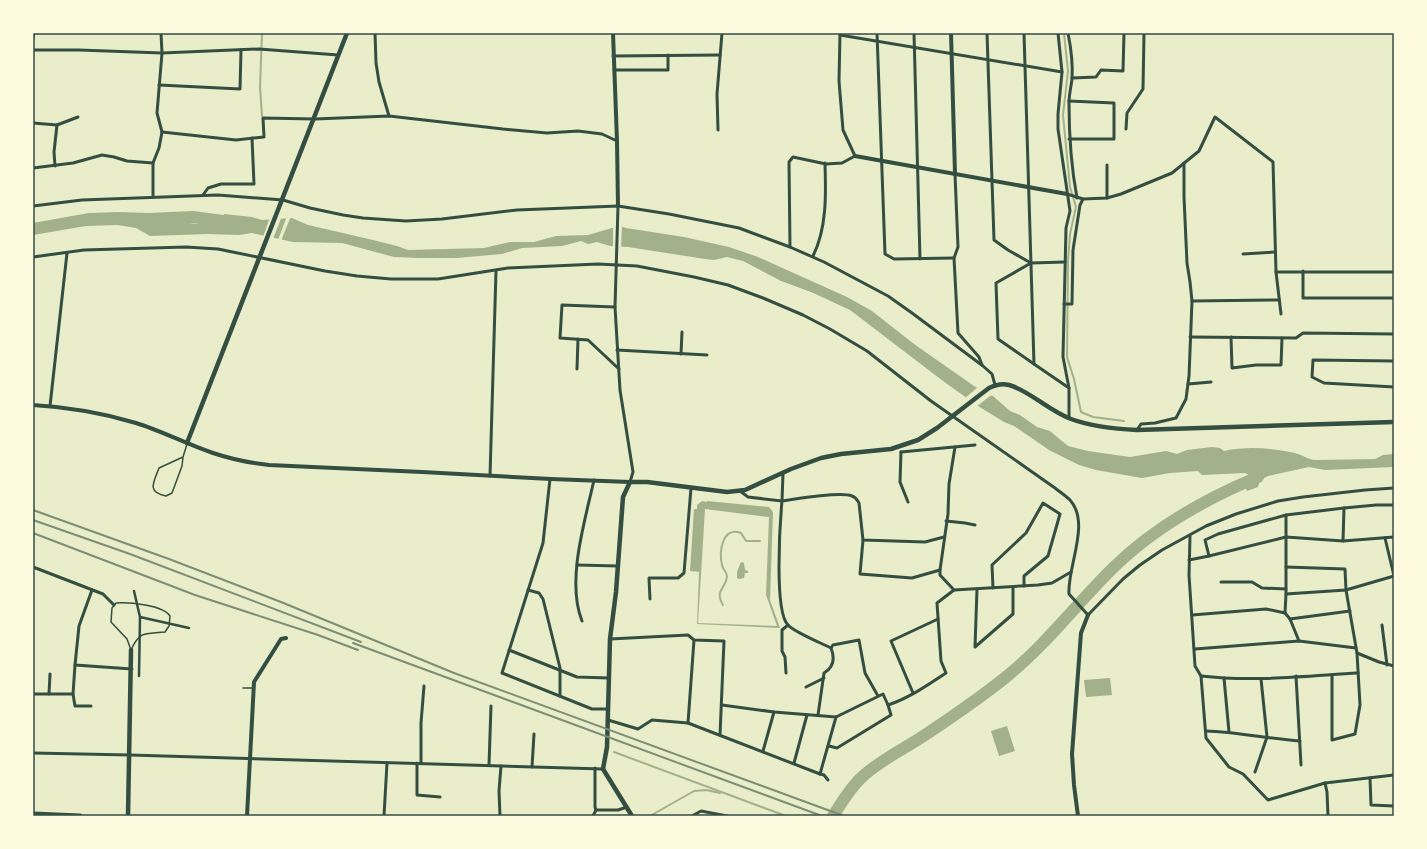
<svg xmlns="http://www.w3.org/2000/svg" width="1427" height="849" viewBox="0 0 1427 849" font-family="'Nunito Sans',sans-serif">
<style>
.water{fill:#a3b18a;fill-rule:evenodd}
.pier{fill:#e9edc9}
.lines{fill:none;stroke-linecap:round;stroke-linejoin:round}
.stream{stroke:#a3b18a;stroke-width:2}
.river{stroke:#a3b18a;stroke-width:12}
.service{stroke:#344e41;stroke-width:1.5}
.pedestrian{stroke:#344e41;stroke-width:2.5}
.minor{stroke:#344e41;stroke-width:3}
.tertiary{stroke:#344e41;stroke-width:4}
.secondary{stroke:#344e41;stroke-width:4.5}
.primary{stroke:#344e41;stroke-width:5}
.rail{stroke:#7c8e77;stroke-width:2}
.neatline{fill:none;stroke:#344e41;stroke-width:1.5}
</style>
<rect width="100%" height="100%" fill="#e9edc9"/>
<g class="water">
<path d="M119,212L149,213L170,221L197,224L224,218V214L252,217L262,220L292,218L308,225L373,240L397,246L408,250L484,248L510,242H534L556,236L588,235L619,226L626,228L684,237L729,247L758,257L847,297L872,311L914,344L974,386L993,396L1010,411L1020,415L1037,427L1050,431L1068,446L1088,451L1130,457L1166,451L1177,454L1187,450L1212,447L1220,448L1224,451C1248,446 1271,448 1295,453C1303,455 1308,460 1316,460L1375,459L1383,455L1394,454V467L1325,470L1309,467L1268,476L1260,480L1258,487L1247,491L1242,480L1251,476L1245,473L1202,475L1198,471L1170,473L1142,478L1096,470L1079,465L1049,450L1014,426L1004,422L978,406L943,381L850,310L811,292L781,281L743,261L727,257L714,260L705,259L628,247L610,246L597,242L588,244L581,241L562,246L522,248L502,254L457,258H418L394,257L342,243L293,242L252,233L239,235L208,234L150,236L136,228L117,225L86,226L33,235V223L89,213Z"/>
<path d="M702,501L707,502V501L769,507L773,512L770,600L780,628L697,624L699,572L690,571L694,509H697V505ZM705,509L769,517L766,595L777,626L698,623Z"/>
<polygon points="741,562 744,563 745,570 748,571 748,573 745,573 744,578 739,579 737,578 737,572"/>
<polygon points="1110,678 1112,695 1086,697 1084,680"/>
<polygon points="1007,726 1015,751 999,756 991,731"/>
</g>
<g class="pier">
<polygon points="282,216 273,239 263,237 270,217"/>
<polygon points="287,216 291,216 281,241 278,240"/>
<polygon points="619,224 622,225 621,249 613,248 613,225"/>
<polygon points="979,386 994,395 990,396 976,407 964,399"/>
</g>
<g class="lines">
<g class="stream">
<polyline points="262,33 260,87 262,116"/>
<polyline points="1064,33 1068,71 1063,115 1070,187 1076,207 1070,234 1068,261 1067,357 1074,379 1081,412 1093,417 1124,421"/>
<path d="M723,605C714,590 726,589 727,576C727,572 723,570 722,565C719,552 722,526 741,533L746,541H760"/>
<polyline points="614,752 786,816"/>
<polyline points="650,816 694,791 706,790 720,793"/>
</g>
<g class="river">
<polyline points="149,219 193,217 230,222"/>
<path d="M833,816C842,802 850,788 862,777C880,760 904,749 925,735C952,717 980,698 1006,677C1046,645 1078,602 1114,567C1155,527 1205,499 1258,477"/>
</g>
<g class="service">
<path d="M183,457L159,468C154,482 146,492 166,496L172,493L182,466L183,457L187,444"/>
<path d="M116,603C129,602 163,605 170,616L169,626L165,632C146,634 140,630 131,650L127,639L111,622L112,608Z"/>
<polyline points="243,688 253,688"/>
</g>
<g class="pedestrian">
<polyline points="134,591 140,617 139,676"/>
<polyline points="140,617 189,628"/>
</g>
<g class="minor">
<polyline points="375,33 376,63 379,82 389,116"/>
<polyline points="877,33 885,254 894,259 954,258"/>
<polyline points="914,33 920,259"/>
<polyline points="987,33 994,240 1008,250 1031,263"/>
<polyline points="1024,33 1034,364 1069,388"/>
<polyline points="1058,33 1062,72 1058,114 1058,129 1070,211 1066,228 1063,357 1069,388 1069,418"/>
<path d="M1068,33C1071,48 1073,63 1072,79C1071,87 1069,95 1069,103C1069,135 1071,166 1077,198"/>
<polyline points="840,35 1062,72"/>
<polyline points="33,38 34,33"/>
<polyline points="33,50 79,50 162,53 259,49 338,55"/>
<polyline points="613,56 720,55"/>
<polyline points="614,70 668,70 668,55"/>
<polyline points="1072,78 1096,77 1101,70 1123,71 1124,33"/>
<polyline points="159,85 240,89 241,50"/>
<polyline points="1069,101 1114,103 1114,139 1069,139"/>
<polyline points="33,123 57,125 78,117"/>
<polyline points="1126,129 1127,113 1143,89 1144,33"/>
<polyline points="718,130 717,94 722,33"/>
<polyline points="162,132 236,140 264,137 263,118 315,119 389,116 503,129 547,133 578,131 602,134 617,141"/>
<polyline points="1107,165 1107,198"/>
<polyline points="55,166 54,152 57,125"/>
<polyline points="33,168 73,163 102,155 114,157 127,161 153,163 159,148 162,132 157,113 162,53 161,33"/>
<polyline points="955,174 958,247 954,258 958,333 979,357 982,365"/>
<polyline points="1067,194 1083,199 1107,198 1121,194 1172,173 1199,151 1215,117 1273,162 1276,272 1394,272"/>
<polyline points="203,195 208,188 221,184 254,184 252,138"/>
<polyline points="153,197 153,163"/>
<polyline points="33,206 82,200 218,195 283,200 310,208 343,215 363,218 406,221 442,219 517,210 618,206 669,214 739,228 790,247 824,262 888,296 912,313 983,366 992,374 995,385"/>
<polyline points="618,206 615,307 620,390 633,472 630,482"/>
<polyline points="790,247 789,162 793,157 826,164 842,163 855,156 843,130 839,81 840,33"/>
<polyline points="1243,254 1275,252"/>
<path d="M813,256C827,228 826,194 825,163"/>
<path d="M33,257L84,250L186,247L218,249L325,271L357,276L391,279H438L508,268L598,264L637,266L694,277L728,285L763,298L803,315L830,329L867,351L931,401L1055,488C1060,492 1066,496 1070,500C1091,523 1067,567 1069,594L1088,615L1123,579L1140,565L1162,550L1206,526L1236,514L1278,501L1303,497L1365,490L1394,488"/>
<polyline points="1303,271 1303,298 1394,298"/>
<polyline points="1276,272 1281,314"/>
<polyline points="1192,301 1279,300"/>
<polyline points="1064,304 1072,304 1073,250 1080,205 1083,199"/>
<polyline points="615,307 562,305 560,338 588,340 619,369"/>
<polyline points="1190,337 1296,338 1303,333 1394,334"/>
<polyline points="1231,337 1232,368 1256,365 1281,365 1282,338"/>
<polyline points="617,350 707,355"/>
<polyline points="681,354 682,332"/>
<polyline points="1394,361 1313,360 1312,377 1324,383 1394,387"/>
<polyline points="1034,364 998,339 996,283 1031,263 1065,262"/>
<polyline points="577,369 578,339"/>
<polyline points="1188,384 1211,382"/>
<polyline points="50,406 67,253"/>
<polyline points="1137,430 1141,424 1155,423 1176,418 1186,399 1189,376 1192,301 1190,282 1187,263 1184,197 1184,163"/>
<polyline points="901,452 975,445"/>
<polyline points="901,452 900,482 908,502"/>
<polyline points="490,476 496,271"/>
<polyline points="550,479 543,543 502,673 592,709 608,709"/>
<polyline points="740,491 748,497 782,501 783,473"/>
<polyline points="1394,505 1376,505 1344,508 1343,541 1394,537"/>
<polyline points="946,521 965,523 975,525"/>
<polyline points="1190,536 1189,575 1195,666 1201,676 1206,738 1229,767 1243,774 1268,800 1325,783 1394,775"/>
<polyline points="1385,538 1394,576"/>
<polyline points="863,540 860,574 912,578 940,570"/>
<polyline points="1209,556 1286,537 1343,541"/>
<polyline points="1189,560 1209,556 1205,540 1218,534 1286,515 1344,508"/>
<polyline points="577,565 618,566"/>
<polyline points="33,567 103,594 114,605"/>
<polyline points="1286,567 1345,569 1346,590 1394,576"/>
<polyline points="1221,582 1252,582 1262,588 1286,589"/>
<polyline points="993,588 992,565 1026,533 1043,503 1060,514 1048,556 1024,576 1024,586"/>
<polyline points="977,589 975,647 1013,614 1013,587"/>
<polyline points="92,590 79,626 75,665 132,669"/>
<polyline points="528,590 539,593 543,599 560,668 560,696"/>
<polyline points="954,590 940,575 940,570 948,514 949,484 955,447"/>
<polyline points="1286,594 1286,515"/>
<polyline points="650,599 649,578 678,578 684,573 691,488"/>
<polyline points="1285,613 1290,619 1299,641"/>
<polyline points="1192,615 1266,609 1285,613 1286,594 1346,590 1357,653 1379,662 1394,666"/>
<polyline points="1290,619 1350,611"/>
<path d="M582,621C566,581 585,521 594,480"/>
<polyline points="1382,625 1387,665"/>
<polyline points="610,639 688,635 694,640 724,641 720,735"/>
<polyline points="831,648 833,645 859,640 865,673 878,696"/>
<polyline points="1195,649 1299,641 1356,648"/>
<polyline points="509,650 577,677 609,678"/>
<polyline points="786,673 785,657 782,651 782,630 788,625"/>
<polyline points="1332,675 1332,740 1355,734 1360,705 1357,653"/>
<path d="M1201,676C1253,682 1306,676 1358,673"/>
<polyline points="1296,676 1301,765"/>
<polyline points="1224,678 1229,732"/>
<polyline points="806,687 824,678"/>
<polyline points="913,693 891,641 938,619"/>
<polyline points="33,694 73,694 75,706 91,706"/>
<polyline points="49,694 50,674"/>
<polyline points="73,694 75,665"/>
<path d="M818,715L824,673C834,667 835,658 831,648C821,643 794,632 788,625C774,611 780,522 782,501C797,499 840,491 852,496C856,497 857,500 859,503L863,540L925,542L944,537"/>
<polyline points="836,717 883,694 888,705"/>
<polyline points="608,720 638,729 652,720 688,723 820,774 836,717 774,712 722,705"/>
<polyline points="688,723 694,640"/>
<path d="M1206,731C1238,732 1269,739 1300,741"/>
<path d="M829,746L837,748L891,715L888,705C909,698 928,685 946,673L941,661L937,603L954,590L1038,585L1052,583L1071,572"/>
<polyline points="763,751 774,712"/>
<polyline points="33,753 130,755 603,769"/>
<polyline points="417,763 417,795 440,797"/>
<polyline points="421,763 421,723 424,686"/>
<polyline points="794,763 807,715"/>
<polyline points="489,765 491,706"/>
<polyline points="532,767 534,734"/>
<polyline points="595,768 595,807 596,810"/>
<polyline points="1255,772 1267,737 1261,679"/>
<polyline points="820,774 824,775 828,780"/>
<polyline points="1370,778 1371,805 1394,806"/>
<polyline points="1325,783 1327,792 1328,816"/>
<polyline points="384,816 387,763"/>
<polyline points="500,816 499,791 501,766"/>
<polyline points="593,816 596,810 618,810 627,807"/>
<polyline points="692,816 701,811 727,816"/>
</g>
<g class="tertiary">
<polyline points="613,33 617,141 618,206"/>
<polyline points="951,33 955,174"/>
<polyline points="855,156 1067,194"/>
<path d="M33,405C67,407 103,413 136,423C162,431 186,444 213,453C231,459 250,463 269,465L422,472L551,479L630,482"/>
<polyline points="247,816 254,682 281,639 286,638"/>
<polyline points="1078,816 1074,785 1072,754 1081,633 1088,615"/>
</g>
<g class="secondary">
<polyline points="187,443 347,33"/>
<polyline points="128,816 131,650"/>
<path d="M632,816L603,769L607,747L610,639L616,592L623,497L630,482H647L727,492L745,490L791,469L821,458L841,454L891,449L918,440L937,428L989,388C995,385 1002,383 1009,385C1030,391 1049,411 1071,419C1093,427 1114,429 1137,430L1394,422"/>
</g>
<polyline class="primary" points="33,814 80,816"/>
<g class="rail">
<polyline points="33,510 169,559 281,602 454,673 844,816"/>
<polyline points="33,520 130,554 361,642"/>
<polyline points="33,533 195,595 318,635 358,650"/>
<polyline points="353,643 822,816"/>
</g>
</g>
<rect width="1427" height="849" fill="none" stroke="#fefae0" stroke-width="68"/>
<rect x="34" y="34" width="1359" height="781" class="neatline"/>
</svg>
